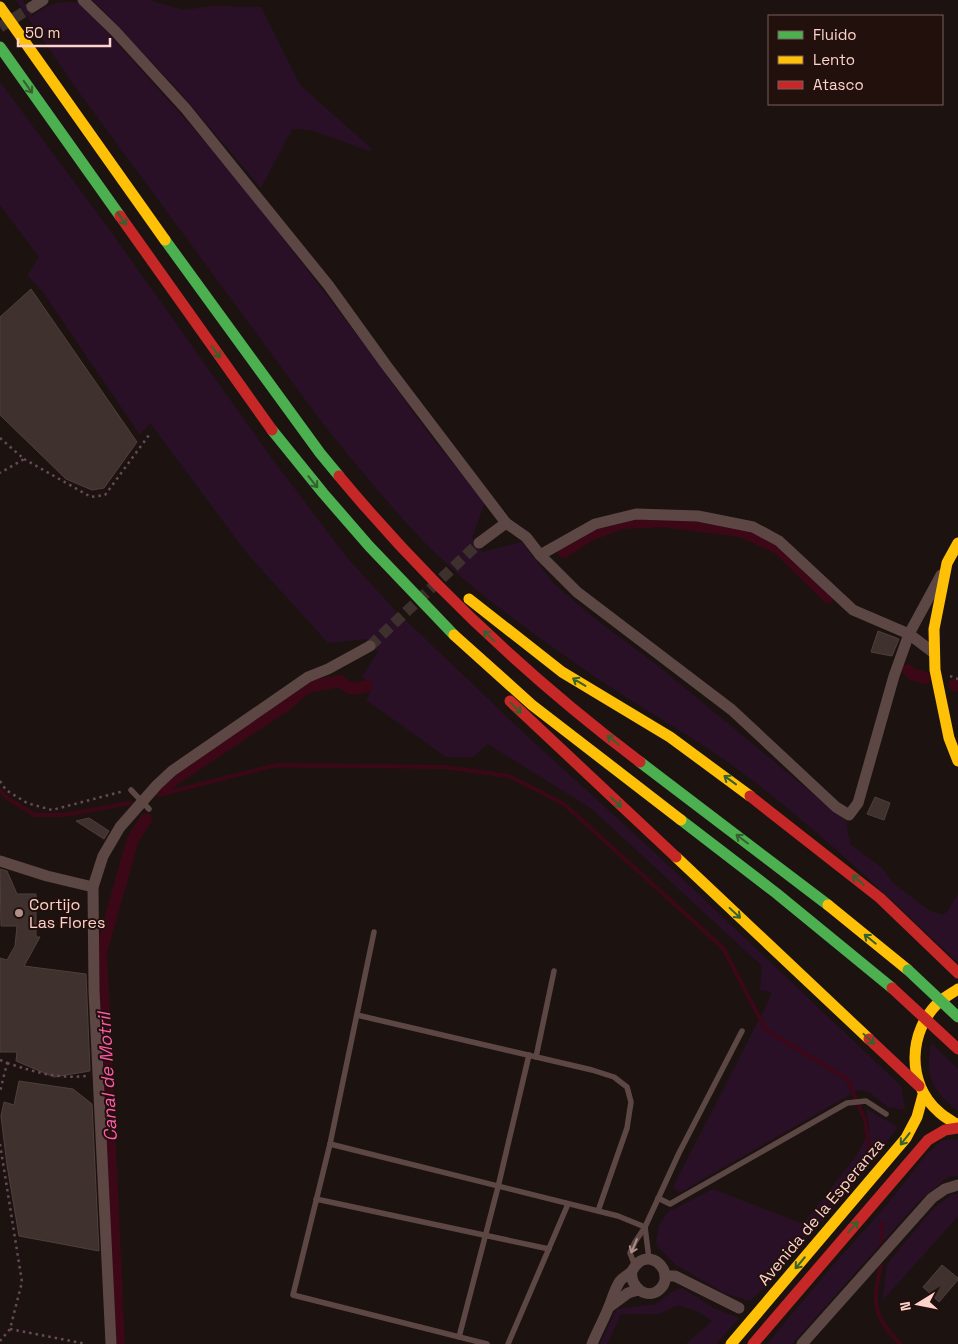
<svg xmlns="http://www.w3.org/2000/svg" width="958" height="1344" viewBox="0 0 958 1344" font-family="'Space Grotesk',sans-serif">
<style>
.green{fill:#291027}
.lines{fill:none;stroke-linecap:round;stroke-linejoin:round}
.stream{stroke:#3c0818;stroke-width:4}
.canal{stroke:#3c0818;stroke-width:12}
.building{fill:#3f312e;stroke:#513e3a}
.street-tunnel{stroke:#3e302d;stroke-width:11;stroke-dasharray:11 5.5;stroke-linecap:butt}
.path{stroke:#684959;stroke-width:2.5;stroke-dasharray:2.5 4;stroke-linecap:butt}
.lane{stroke:#5d4745;stroke-width:5.5}
.street{stroke:#5d4745;stroke-width:11}
.fast{stroke:#4caf50;stroke-width:11}
.slow{stroke:#ffc107;stroke-width:11}
.jam{stroke:#c62828;stroke-width:11}
.fast-bridge{stroke:#4caf50;stroke-width:11}
.jam-bridge{stroke:#c62828;stroke-width:11}
.oneway{stroke:#36602e}
.oneway2{stroke:#ae8d88}
.poi-dot{fill:#b0908b;stroke:#21100c;stroke-width:2}
.labels{text-anchor:middle;dominant-baseline:central;stroke-width:4;stroke-linejoin:round;paint-order:stroke}
.poi-label{font-size:16px;fill:#ffd3cc;stroke:#21100c;text-anchor:start}
.street-label{font-size:16px;fill:#ffd3cc;stroke:#21100c}
.water-label{font-size:18px;font-style:italic;fill:#ff5aad;stroke:#21100c}
</style>
<rect width="100%" height="100%" fill="#1c1311"/>
<g class="green">
<path d="M16,0H24L23,2L32,16C50,3 59,0 81,3L194,129L256,203L357,335L432,438L485,502L472,538L482,552L522,542L554,584L594,618L657,665L846,821L850,844L881,867L894,884L930,911L942,915L947,912L958,894V963C882,891 807,818 722,758C688,734 650,713 615,690C568,659 522,626 478,591C418,543 369,480 321,421L73,84Z"/>
<polygon points="93,0 149,0 183,10 213,6 261,7 300,85 372,149 369,151 311,130 292,129 261,188 177,89"/>
<polygon points="0,82 109,229 270,456 348,559 396,611 529,738 652,850 901,1086 905,1110 888,1107 869,1092 858,1090 679,1193 673,1187 765,1008 772,992 760,990 762,966 592,809 488,744 473,757 446,757 366,700 373,687 362,676 378,652 365,639 328,643 246,552 150,423 140,435 43,292 27,275 39,257 0,205"/>
<path d="M931,1043L958,1069V1111C931,1089 925,1077 931,1043Z"/>
<polygon points="866,1109 898,1127 862,1174 770,1282 750,1301 724,1293 676,1265 660,1249 656,1241 659,1225 668,1212 713,1189 803,1224 857,1155 870,1130"/>
<polygon points="952,1139 958,1140 958,1176 948,1177 919,1201 792,1344 767,1344 835,1263 886,1206 926,1155 941,1141"/>
<polygon points="953,1194 958,1194 958,1216 882,1301 887,1264 934,1208"/>
<polygon points="682,1288 714,1308 739,1318 716,1344 686,1344 712,1321 697,1311 677,1305 660,1314 621,1314 607,1344 600,1344 617,1309 656,1304 673,1291"/>
</g>
<g class="lines">
<g class="stream">
<polyline points="0,790 7,798 35,815 64,815 130,803"/>
<polyline points="158,795 277,765 444,767 509,776 564,804 723,948 766,1030 847,1079 865,1120 870,1153"/>
<polyline points="881,1242 882,1223"/>
<path d="M881,1266C872,1304 873,1316 900,1344"/>
</g>
<g class="canal">
<polyline points="564,552 588,536 622,523 663,521 741,531 778,548 828,597"/>
<polyline points="908,670 912,674 925,678"/>
<polyline points="954,685 958,686"/>
<path d="M166,789L172,781L286,705L307,687L340,681C350,691 355,689 367,686"/>
<polyline points="119,1344 101,952 133,839 146,819"/>
</g>
</g>
<g class="building">
<polygon points="31,289 137,442 104,488 92,490 66,479 0,415 0,317"/>
<polygon points="878,631 899,639 892,656 871,652"/>
<polygon points="875,797 890,803 884,820 867,814"/>
<polygon points="89,818 109,831 104,839 76,821"/>
<polygon points="0,869 7,871 17,894 36,894 36,937 40,937 24,966 86,974 90,1071 54,1077 16,1061 17,1052 0,1052 0,958 7,960 15,946 17,926 1,926"/>
<polygon points="19,1081 73,1089 92,1104 99,1251 19,1236 7,1165 1,1116 4,1102 14,1105"/>
<polygon points="942,1265 958,1278 958,1280 939,1302 923,1287"/>
</g>
<g class="lines">
<g class="street-tunnel">
<polyline points="0,27 32,7"/>
<polyline points="370,646 479,543"/>
</g>
<g class="path">
<polyline points="0,438 24,459 0,473"/>
<polyline points="24,459 91,497 105,495 149,435"/>
<polyline points="950,676 958,679"/>
<polyline points="0,781 6,790 27,803 52,810 124,791"/>
<polyline points="0,1060 7,1063 0,1092"/>
<path d="M7,1063C35,1072 57,1079 86,1076"/>
<polyline points="0,1144 22,1282 10,1329 0,1341"/>
<polyline points="10,1329 86,1344"/>
</g>
<g class="lane">
<polyline points="131,790 149,809"/>
<polyline points="374,932 330,1144 618,1216 645,1227"/>
<polyline points="357,1015 592,1070 614,1077 627,1087 631,1102 627,1128 598,1211"/>
<polyline points="536,1057 554,971"/>
<polyline points="330,1144 293,1295 487,1344"/>
<polyline points="658,1198 670,1204 847,1103 866,1101 886,1114"/>
<polyline points="316,1199 549,1249"/>
<polyline points="645,1227 649,1259"/>
<polyline points="635,1266 630,1253 635,1242 645,1227 679,1153 742,1031"/>
<polyline points="459,1337 498,1187 529,1055"/>
<polyline points="508,1344 568,1204"/>
</g>
<g class="street">
<polyline points="83,0 115,31 186,109 329,286 386,365 506,523 526,537 540,555 595,524 636,514 698,516 753,527 779,541 853,610 909,634 934,653"/>
<polyline points="32,7 43,0"/>
<polyline points="479,543 506,523"/>
<polyline points="540,555 577,592 732,710 836,807 849,815 858,803 894,676 909,634 941,575"/>
<polyline points="0,861 47,876 93,887"/>
<polyline points="665,1276 675,1276 739,1308"/>
<polyline points="609,1307 628,1293 638,1290"/>
<polyline points="111,1344 94,990 93,887 103,856 120,827 157,785 172,771 308,677 328,669 370,646"/>
<path d="M592,1344C597,1332 603,1321 608,1309C612,1300 614,1290 620,1281C623,1277 629,1275 632,1271C634,1268 635,1265 639,1262C655,1251 674,1274 661,1288C648,1302 629,1287 632,1271"/>
<polyline points="802,1344 932,1198 945,1189 958,1185"/>
</g>
<g class="fast">
<polyline points="0,47 120,216"/>
<polyline points="165,240 320,453 339,476"/>
<polyline points="272,430 323,493 369,546 454,635"/>
<polyline points="640,762 828,905"/>
<polyline points="681,820 776,893 892,988"/>
</g>
<g class="slow">
<polyline points="0,7 165,240"/>
<polyline points="958,543 947,563 934,629 935,670 949,738 958,761"/>
<polyline points="469,599 562,672 670,737 750,796"/>
<polyline points="454,635 532,705 681,820"/>
<polyline points="676,857 869,1039"/>
<polyline points="828,905 908,970"/>
<path d="M958,989C952,993 945,997 939,1002C908,1031 906,1084 939,1112C944,1117 952,1121 958,1125"/>
<polyline points="731,1344 906,1138 917,1117 923,1095"/>
</g>
<g class="jam">
<polyline points="120,216 272,430"/>
<path d="M339,476C428,583 529,678 640,762"/>
<polyline points="510,701 676,857"/>
<polyline points="750,796 880,898 958,973"/>
<polyline points="869,1039 919,1086"/>
<polyline points="753,1344 928,1140 945,1130 958,1128"/>
</g>
<polyline class="fast-bridge" points="908,970 958,1017"/>
<polyline class="jam-bridge" points="892,988 958,1049"/>
</g>
<defs><path id="oneway-shaft" d="M-6 0H5M1.5-3L5.5 0L1.5 3" fill="none" stroke-width="1.6" stroke-linecap="round" stroke-linejoin="round" transform="scale(1.25)"/></defs>
<g class="oneway">
<use href="#oneway-shaft" transform="translate(28 87) rotate(55)"/>
<use href="#oneway-shaft" transform="translate(122 219) rotate(55)"/>
<use href="#oneway-shaft" transform="translate(216 352) rotate(54)"/>
<use href="#oneway-shaft" transform="translate(313 482) rotate(51)"/>
<use href="#oneway-shaft" transform="translate(489 636) rotate(-137)"/>
<use href="#oneway-shaft" transform="translate(579 682) rotate(-149)"/>
<use href="#oneway-shaft" transform="translate(516 708) rotate(44)"/>
<use href="#oneway-shaft" transform="translate(613 740) rotate(-141)"/>
<use href="#oneway-shaft" transform="translate(730 780) rotate(-144)"/>
<use href="#oneway-shaft" transform="translate(616 802) rotate(43)"/>
<use href="#oneway-shaft" transform="translate(742 839) rotate(-143)"/>
<use href="#oneway-shaft" transform="translate(858 880) rotate(-140)"/>
<use href="#oneway-shaft" transform="translate(735 913) rotate(43)"/>
<use href="#oneway-shaft" transform="translate(870 939) rotate(-141)"/>
<use href="#oneway-shaft" transform="translate(869 1039) rotate(43)"/>
<use href="#oneway-shaft" transform="translate(905 1139) rotate(128)"/>
<use href="#oneway-shaft" transform="translate(853 1227) rotate(-49)"/>
<use href="#oneway-shaft" transform="translate(800 1263) rotate(130)"/>
</g>
<use class="oneway2" href="#oneway-shaft" transform="translate(634 1246) rotate(113)"/>
<circle class="poi-dot" cx="19" cy="913" r="5"/>
<g class="labels">
<g class="poi-label">
<text x="29" y="904">Cortijo<tspan x="29" dy="18">Las Flores</tspan></text>
</g>
<g class="street-label">
<text transform="translate(821 1212) rotate(-50)">Avenida de la Esperanza</text>
</g>
<g class="water-label">
<text transform="translate(107 1077) rotate(-93)">Canal de Motril</text>
</g>
</g>
<rect x="768" y="15" width="175" height="90" fill="#21100c" stroke="#7a5e59"/>
<rect x="778" y="31" width="25" height="8" fill="#4caf50" stroke="#7a5e59"/>
<text x="813" y="40" font-size="15" fill="#ffd3cc">Fluido</text>
<rect x="778" y="56" width="25" height="8" fill="#ffc107" stroke="#7a5e59"/>
<text x="813" y="65" font-size="15" fill="#ffd3cc">Lento</text>
<rect x="778" y="81" width="25" height="8" fill="#c62828" stroke="#7a5e59"/>
<text x="813" y="90" font-size="15" fill="#ffd3cc">Atasco</text>
<g transform="translate(918 1304) rotate(260)" stroke="#21100c" stroke-width="4" paint-order="stroke">
<path d="M0-4L9 19L0 12L-9 19Z" fill="#ffd3cc"/>
<text y="-8" font-size="14" font-weight="bold" text-anchor="middle" fill="#ffd3cc">N</text>
</g>
<path d="M18 38v8h92v-8" fill="none" stroke="#ffd3cc" stroke-width="2.5"/>
<text x="25" y="38" font-size="15" fill="#ffd3cc" stroke="#21100c" stroke-width="4" paint-order="stroke">50 m</text>
</svg>
